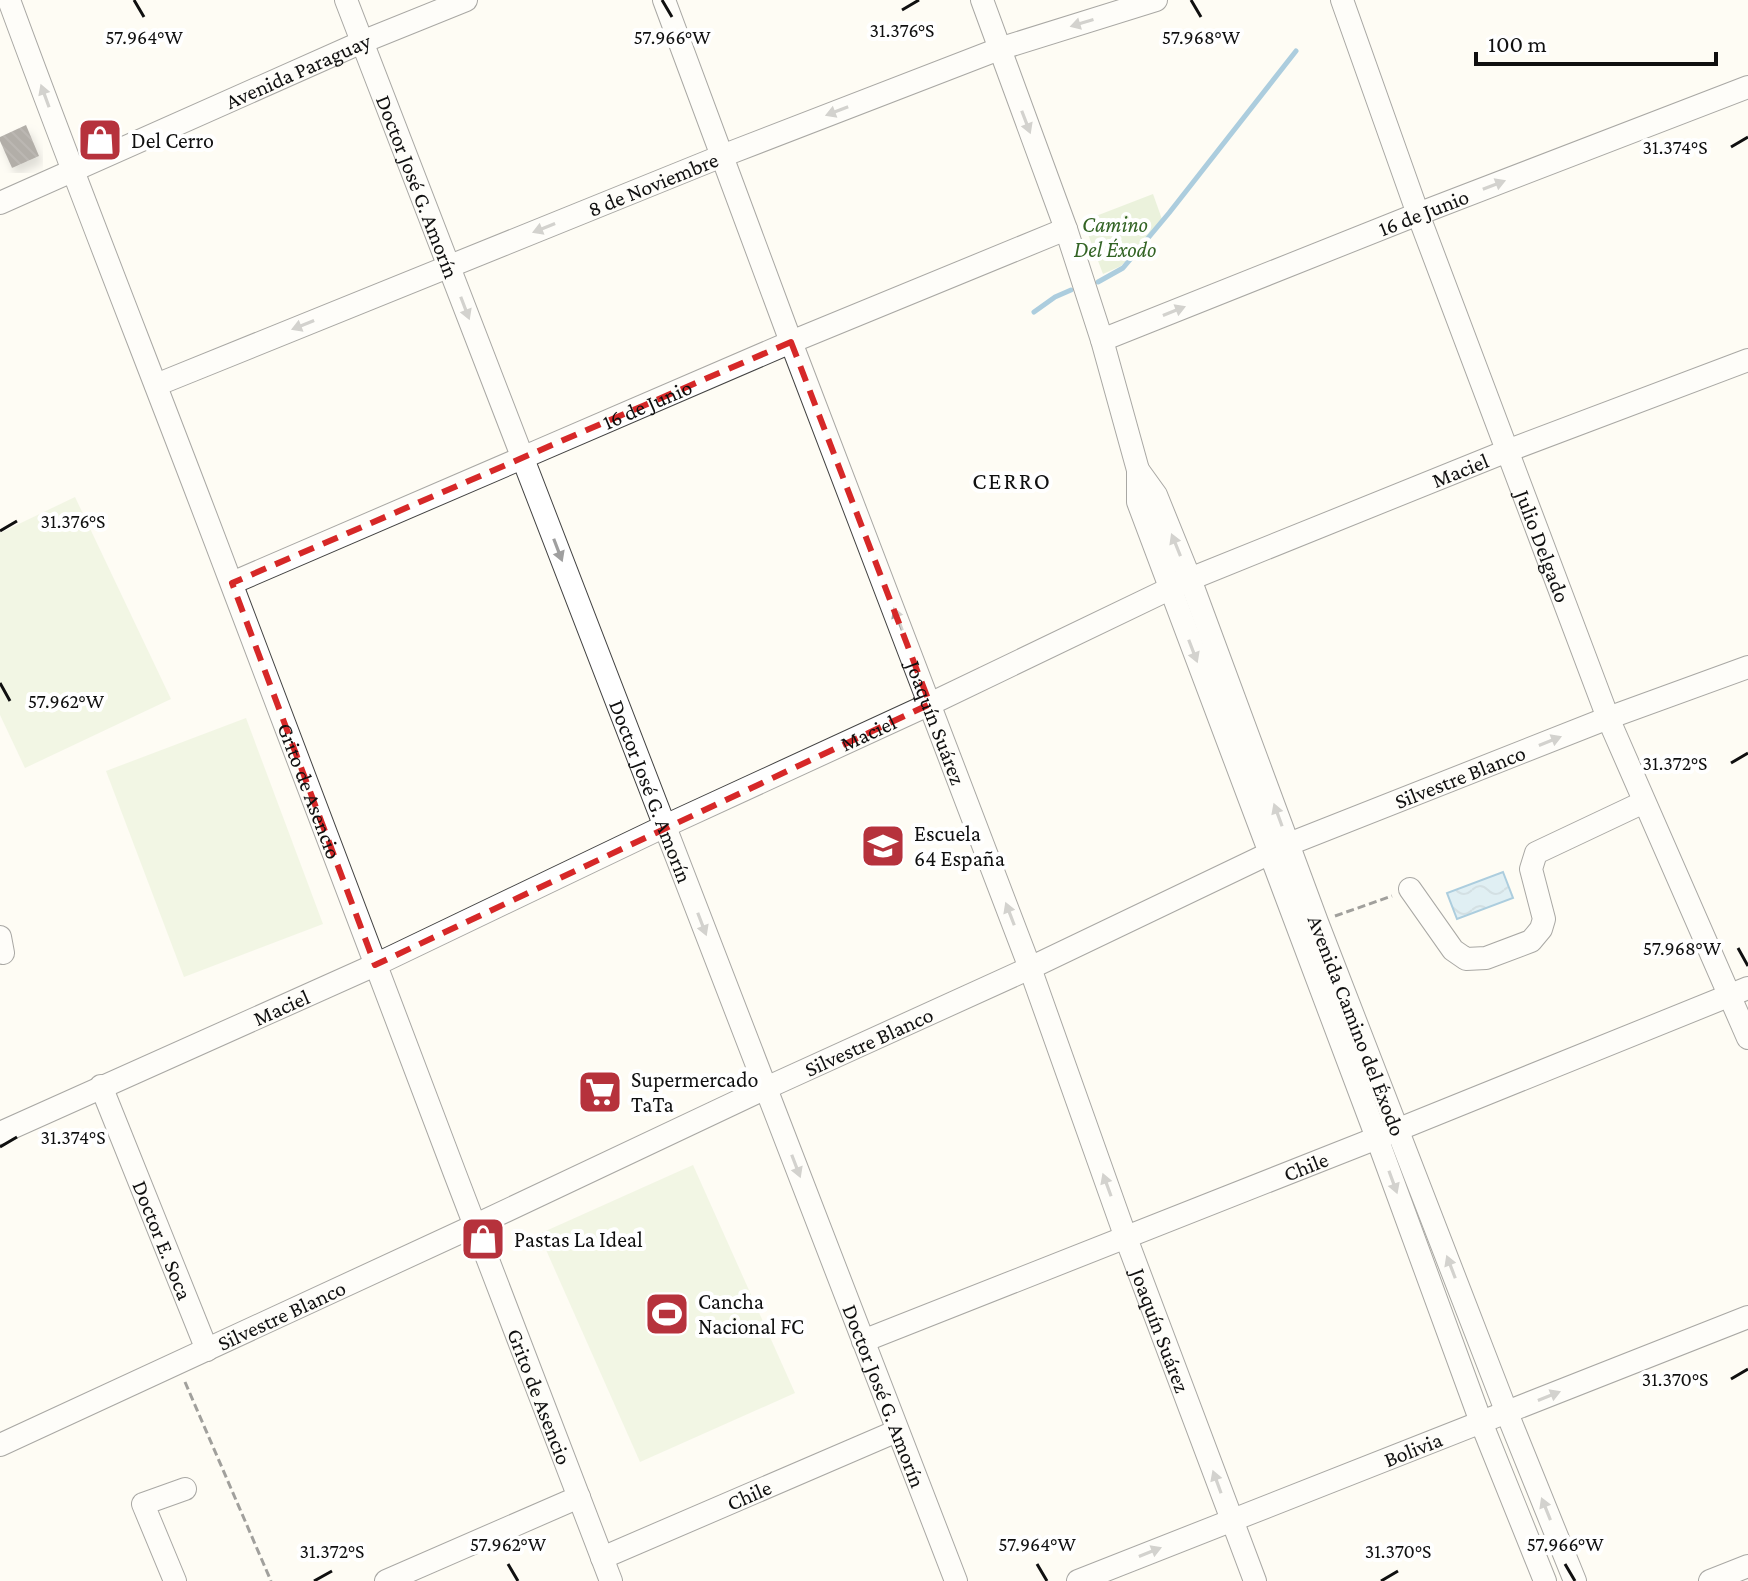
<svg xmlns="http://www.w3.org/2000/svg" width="1748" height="1581" viewBox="0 0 1748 1581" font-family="'Crimson Pro',serif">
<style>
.green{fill:#d5e7bf}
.pitch{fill:#e5efd1}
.water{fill:url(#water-waves);stroke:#4996c3;stroke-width:2}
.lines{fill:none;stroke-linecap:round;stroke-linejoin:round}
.stream{stroke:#4996c3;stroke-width:5}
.building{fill:url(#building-back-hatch);filter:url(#shadow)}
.minor-casing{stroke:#434343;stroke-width:24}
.path{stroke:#323232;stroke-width:3;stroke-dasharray:8 4;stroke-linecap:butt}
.minor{stroke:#fff;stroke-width:22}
.oneway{fill:#9f9f9f}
.marked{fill:none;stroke:#d62828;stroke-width:6;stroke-dasharray:16 10;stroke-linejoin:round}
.ticks{fill:none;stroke:#101010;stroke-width:3}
.labels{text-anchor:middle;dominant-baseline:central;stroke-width:8;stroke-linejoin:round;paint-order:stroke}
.street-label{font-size:22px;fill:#101010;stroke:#fff}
.poi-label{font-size:22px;fill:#101010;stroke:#fff;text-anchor:start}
.park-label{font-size:22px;font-style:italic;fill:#336425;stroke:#fff}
.neighbourhood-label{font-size:24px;letter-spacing:2px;fill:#101010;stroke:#fff}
.ticks-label{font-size:20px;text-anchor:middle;fill:#101010;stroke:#fff;stroke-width:8;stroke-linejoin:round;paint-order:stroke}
</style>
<defs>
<pattern id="water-waves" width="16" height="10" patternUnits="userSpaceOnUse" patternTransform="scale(2)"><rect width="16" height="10" fill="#bddff2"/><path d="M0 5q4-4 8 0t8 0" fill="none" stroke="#a1bece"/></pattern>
<pattern id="building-back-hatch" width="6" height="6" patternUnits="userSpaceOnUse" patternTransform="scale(2)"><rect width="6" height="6" fill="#58514d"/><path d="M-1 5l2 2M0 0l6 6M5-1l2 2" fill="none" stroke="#6b6562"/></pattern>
<filter id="shadow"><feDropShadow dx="4" dy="7" stdDeviation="4" flood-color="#0004"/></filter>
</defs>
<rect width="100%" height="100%" fill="#fefcf4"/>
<polygon class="green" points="1153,194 1163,222 1121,266 1103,274 1083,221"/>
<g class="pitch">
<polygon points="75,497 171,699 25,768 0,715 0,533"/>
<polygon points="246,718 323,924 184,977 106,771"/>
<polygon points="693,1165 795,1393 640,1462 539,1234"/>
</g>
<polygon class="water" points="1503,872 1513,898 1457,919 1447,893"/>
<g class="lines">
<g class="stream">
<polyline points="1098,282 1123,268 1169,213 1296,51"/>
<polyline points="1034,312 1055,297 1071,290"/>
</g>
</g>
<polygon class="building" points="26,125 39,156 12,168 0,141 0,137"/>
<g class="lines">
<g class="minor-casing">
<g id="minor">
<path id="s1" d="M9,0C80,194 157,386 230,580C357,914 482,1248 611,1581"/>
<path id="s2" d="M346,0L956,1581"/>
<path id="s3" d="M664,0L791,342L1030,968L1126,1238L1255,1581"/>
<polyline points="982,0 1066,229 1102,340 1138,470 1138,502 1377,1138 1481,1422 1545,1581"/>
<path id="s4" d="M1342,0L1418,214L1608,718L1748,1038"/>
<path id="s5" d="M0,203L362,42L466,0"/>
<path id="s6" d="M1102,340L1418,214L1748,87"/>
<path id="s7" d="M156,385L722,156L999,49L1156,0"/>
<path id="s8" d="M1138,470L1156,495L1190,579L1317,922L1507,1413L1575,1581"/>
<path id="s9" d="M232,583L791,342L1066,229"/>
<polyline points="1410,889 1453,950 1466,959 1486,958 1531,941 1541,929 1544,919 1531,869 1536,853 1644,802"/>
<polyline points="0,937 3,953"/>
<path id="s10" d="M101,1086L207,1350"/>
<path id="s11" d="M0,1133L375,965L665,826L930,704L1190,579L1507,451L1748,360"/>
<path id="s12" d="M863,1341L1377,1138L1748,988"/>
<path id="s13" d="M0,1445L476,1225L766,1088L1030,968L1289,844L1608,718L1748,667"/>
<path id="s14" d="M602,1558L897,1431"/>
<polyline points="175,1581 143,1504 185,1489"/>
<polyline points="386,1581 579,1497"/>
<path id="s15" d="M1078,1581L1748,1317"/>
<polyline points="1710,1581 1748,1566"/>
</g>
</g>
<g class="path">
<polyline points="1335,916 1392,896"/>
<polyline points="185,1382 271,1581"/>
</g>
<use href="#minor" class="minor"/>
</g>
<defs><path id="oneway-solid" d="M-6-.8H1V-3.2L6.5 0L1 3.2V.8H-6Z" transform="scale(2)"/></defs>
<g class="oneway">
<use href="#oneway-solid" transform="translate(1082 23) rotate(163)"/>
<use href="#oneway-solid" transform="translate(45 96) rotate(-110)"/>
<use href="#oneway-solid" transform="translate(837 111) rotate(159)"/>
<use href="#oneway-solid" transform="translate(1026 122) rotate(69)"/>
<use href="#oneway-solid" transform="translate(1494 185) rotate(-21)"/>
<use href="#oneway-solid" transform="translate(544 228) rotate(158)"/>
<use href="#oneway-solid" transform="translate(465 308) rotate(69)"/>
<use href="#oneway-solid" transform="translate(1174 311) rotate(-22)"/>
<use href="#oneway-solid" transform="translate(303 325) rotate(158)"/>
<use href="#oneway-solid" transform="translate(1176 545) rotate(-112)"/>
<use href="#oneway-solid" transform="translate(558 550) rotate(69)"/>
<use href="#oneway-solid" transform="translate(898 619) rotate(-111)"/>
<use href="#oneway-solid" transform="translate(1193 651) rotate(69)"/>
<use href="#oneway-solid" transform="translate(1550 741) rotate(-22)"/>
<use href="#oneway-solid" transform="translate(1278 815) rotate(-110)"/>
<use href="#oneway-solid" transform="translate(1010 914) rotate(-111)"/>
<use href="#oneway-solid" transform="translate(702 924) rotate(69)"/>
<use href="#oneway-solid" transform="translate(796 1166) rotate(69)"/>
<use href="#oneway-solid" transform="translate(1393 1182) rotate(70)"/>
<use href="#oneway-solid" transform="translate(1107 1185) rotate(-110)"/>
<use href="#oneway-solid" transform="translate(1451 1267) rotate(-111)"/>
<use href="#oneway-solid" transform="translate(1549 1396) rotate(-22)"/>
<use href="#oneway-solid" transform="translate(1217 1482) rotate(-110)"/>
<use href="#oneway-solid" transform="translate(1546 1509) rotate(-112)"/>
<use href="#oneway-solid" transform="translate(1150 1552) rotate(-22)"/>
</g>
<path d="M0 0H1748V1581H0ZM791,342L930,704L375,965L232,583Z" fill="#fefcf4" fill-opacity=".55" fill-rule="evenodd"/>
<path class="marked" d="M791,342L930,704L375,965L232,583Z"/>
<path class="ticks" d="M134,0L144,17M662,0L672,17M1191,0L1201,17M902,10L919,0M1731,147L1748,137M0,531L17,521M0,683L10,701M1731,763L1748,753M1738,948L1748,966M0,1147L17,1137M1731,1379L1748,1369M508,1564L518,1581M1037,1564L1047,1581M1565,1564L1575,1581M314,1581L332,1571M1381,1581L1398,1571"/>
<defs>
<g id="shop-square" transform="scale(2.3)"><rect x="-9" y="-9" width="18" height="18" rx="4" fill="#b6323c" stroke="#fff"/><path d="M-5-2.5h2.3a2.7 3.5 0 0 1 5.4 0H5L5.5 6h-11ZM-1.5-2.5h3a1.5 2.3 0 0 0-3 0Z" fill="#fff"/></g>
<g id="school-square" transform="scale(2.3)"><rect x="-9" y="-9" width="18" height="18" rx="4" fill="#b6323c" stroke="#fff"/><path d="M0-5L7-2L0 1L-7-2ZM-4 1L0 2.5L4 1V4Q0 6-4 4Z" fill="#fff"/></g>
<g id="supermarket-square" transform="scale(2.3)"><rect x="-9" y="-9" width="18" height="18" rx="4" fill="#b6323c" stroke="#fff"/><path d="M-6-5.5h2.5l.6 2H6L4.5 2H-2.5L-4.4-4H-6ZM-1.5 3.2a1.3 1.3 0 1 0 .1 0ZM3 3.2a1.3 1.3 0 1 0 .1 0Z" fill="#fff"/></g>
<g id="stadium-square" transform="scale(2.3)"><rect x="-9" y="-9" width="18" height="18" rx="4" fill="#b6323c" stroke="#fff"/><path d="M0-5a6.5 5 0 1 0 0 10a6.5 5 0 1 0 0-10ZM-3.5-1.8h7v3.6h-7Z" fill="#fff"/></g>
</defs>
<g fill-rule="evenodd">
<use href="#shop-square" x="100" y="140"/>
<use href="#school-square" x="883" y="846"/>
<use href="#supermarket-square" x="600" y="1092"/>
<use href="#shop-square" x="483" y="1239"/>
<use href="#stadium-square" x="667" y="1314"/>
</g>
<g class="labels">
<g class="street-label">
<text stroke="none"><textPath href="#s5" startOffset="326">Avenida Paraguay</textPath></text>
<text stroke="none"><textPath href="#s7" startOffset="536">8 de Noviembre</textPath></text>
<text stroke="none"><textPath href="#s2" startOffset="200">Doctor José G. Amorín</textPath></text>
<text stroke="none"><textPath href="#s6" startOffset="346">16 de Junio</textPath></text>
<text stroke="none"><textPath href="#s9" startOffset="452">16 de Junio</textPath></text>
<text stroke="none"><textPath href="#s11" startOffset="1604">Maciel</textPath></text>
<text stroke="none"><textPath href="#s4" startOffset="582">Julio Delgado</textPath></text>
<text stroke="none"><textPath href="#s3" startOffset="772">Joaquín Suárez</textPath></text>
<text stroke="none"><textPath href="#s11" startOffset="956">Maciel</textPath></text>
<text stroke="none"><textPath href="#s13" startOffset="1606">Silvestre Blanco</textPath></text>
<text stroke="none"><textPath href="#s2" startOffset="848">Doctor José G. Amorín</textPath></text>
<text stroke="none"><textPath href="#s1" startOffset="846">Grito de Asencio</textPath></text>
<text stroke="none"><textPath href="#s11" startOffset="308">Maciel</textPath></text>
<text stroke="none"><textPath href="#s8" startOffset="598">Avenida Camino del Éxodo</textPath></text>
<text stroke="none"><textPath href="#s13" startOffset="958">Silvestre Blanco</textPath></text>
<text stroke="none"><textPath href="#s12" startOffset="476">Chile</textPath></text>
<text stroke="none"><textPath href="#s10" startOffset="166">Doctor E. Soca</textPath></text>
<text stroke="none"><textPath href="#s13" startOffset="310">Silvestre Blanco</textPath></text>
<text stroke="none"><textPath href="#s3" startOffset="1420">Joaquín Suárez</textPath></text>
<text stroke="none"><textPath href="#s2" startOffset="1496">Doctor José G. Amorín</textPath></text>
<text stroke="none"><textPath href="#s1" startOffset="1494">Grito de Asencio</textPath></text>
<text stroke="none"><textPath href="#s15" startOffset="360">Bolivia</textPath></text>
<text stroke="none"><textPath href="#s14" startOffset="160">Chile</textPath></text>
</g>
<g class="poi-label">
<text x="131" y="140">Del Cerro</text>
<text x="914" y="833">Escuela<tspan x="914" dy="25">64 España</tspan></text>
<text x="631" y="1079">Supermercado<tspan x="631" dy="25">TaTa</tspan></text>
<text x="514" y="1239">Pastas La Ideal</text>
<text x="698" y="1301">Cancha<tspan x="698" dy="25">Nacional FC</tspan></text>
</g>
<g class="park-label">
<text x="1115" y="224">Camino<tspan x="1115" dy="25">Del Éxodo</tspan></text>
</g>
<g class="neighbourhood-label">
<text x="1012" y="480">CERRO</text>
</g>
</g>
<g class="ticks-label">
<text x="902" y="37">31.376°S</text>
<text x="144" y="44">57.964°W</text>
<text x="672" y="44">57.966°W</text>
<text x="1201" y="44">57.968°W</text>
<text x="1675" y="154">31.374°S</text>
<text x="73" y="528">31.376°S</text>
<text x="66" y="708">57.962°W</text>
<text x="1675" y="770">31.372°S</text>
<text x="1682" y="955">57.968°W</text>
<text x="73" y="1144">31.374°S</text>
<text x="1675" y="1386">31.370°S</text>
<text x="508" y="1551">57.962°W</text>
<text x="1037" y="1551">57.964°W</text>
<text x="1565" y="1551">57.966°W</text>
<text x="332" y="1558">31.372°S</text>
<text x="1398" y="1558">31.370°S</text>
</g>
<path d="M1476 52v12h240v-12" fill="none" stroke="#101010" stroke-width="4"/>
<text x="1488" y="52" font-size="24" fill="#101010" stroke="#ffffff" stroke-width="6" paint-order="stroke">100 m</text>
</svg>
